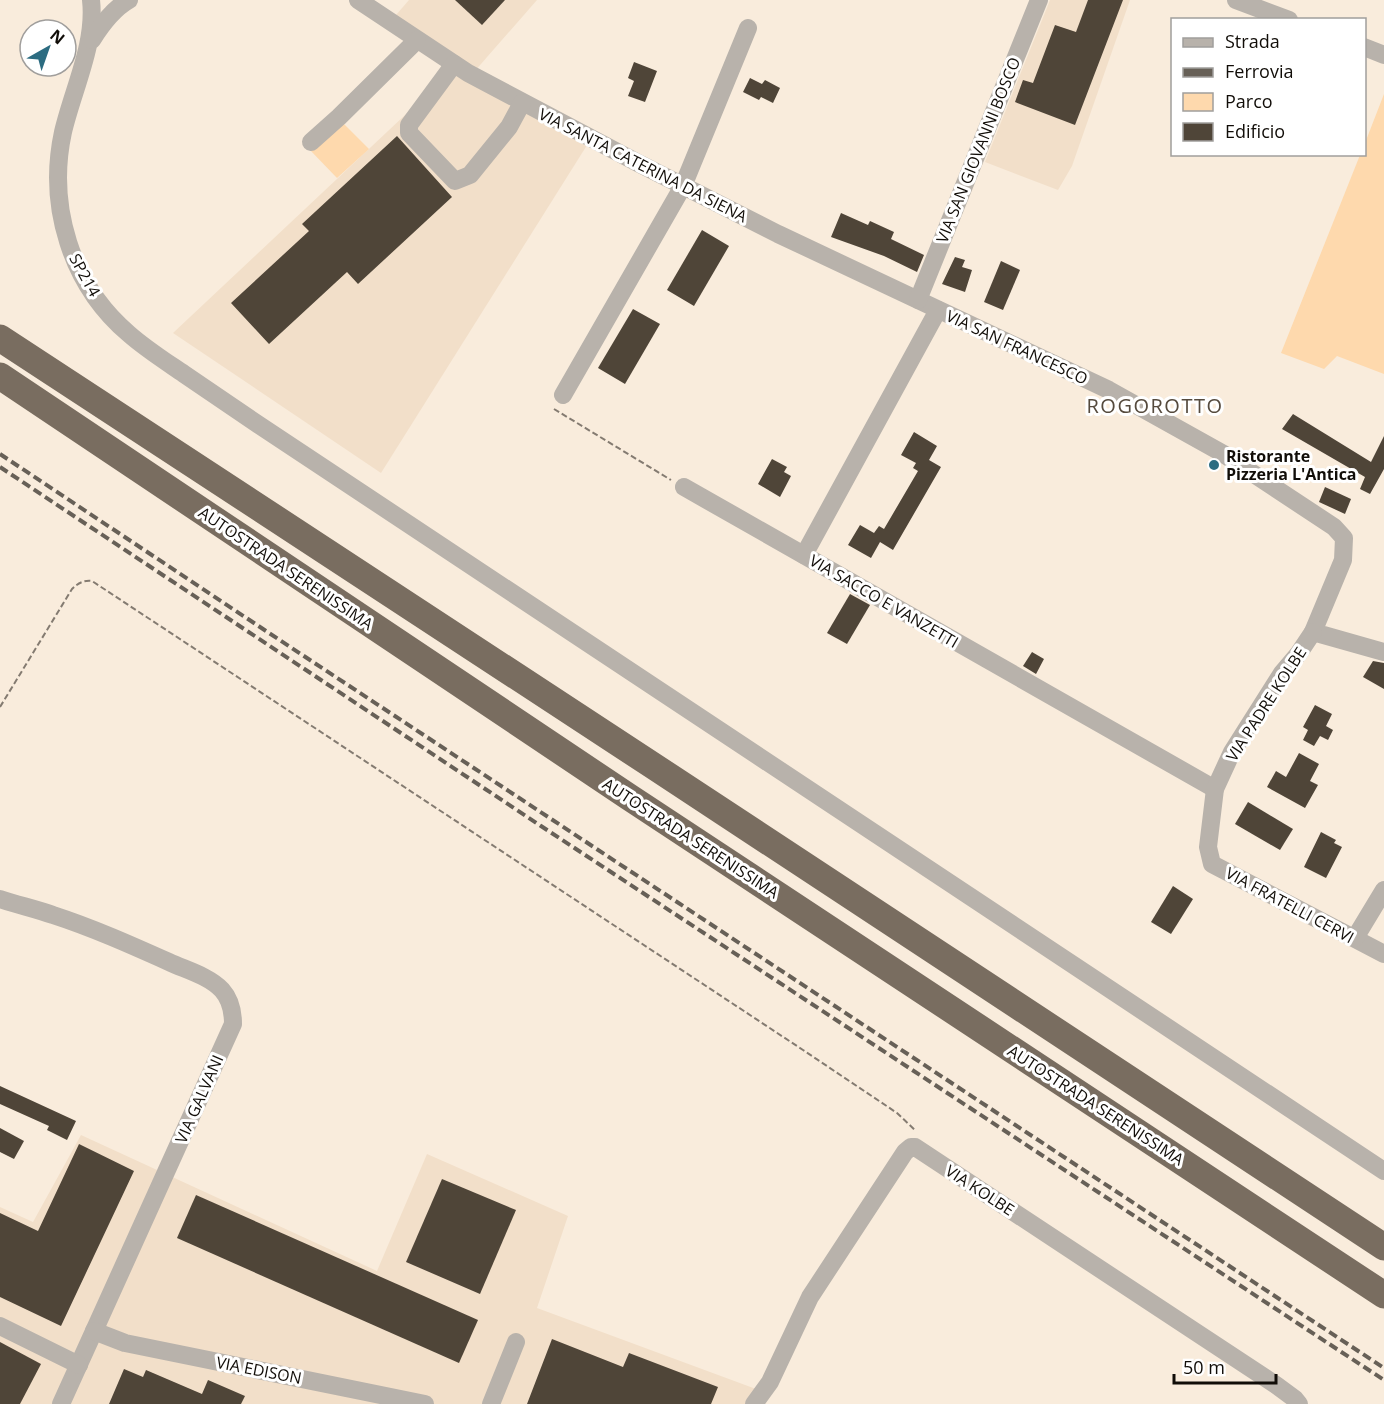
<svg xmlns="http://www.w3.org/2000/svg" width="1384" height="1404" viewBox="0 0 1384 1404" font-family="'Open Sans',sans-serif">
<style>
.built{fill:#f2dfc9}
.green{fill:#fed9ad}
.building{fill:#4f4538}
.lines{fill:none;stroke-linecap:round;stroke-linejoin:round}
.path{stroke:#847b71;stroke-width:2;stroke-dasharray:6 3;stroke-linecap:butt}
.minor{stroke:#b8b2ab;stroke-width:18}
.highway{stroke:#796d60;stroke-width:27}
.rail{stroke:#676057;stroke-width:4;stroke-dasharray:9 4.5;stroke-linecap:butt}
.poi-dot{fill:#2c6c81;stroke:#fff;stroke-width:2}
.labels{text-anchor:middle;dominant-baseline:central;stroke-width:6;stroke-linejoin:round;paint-order:stroke}
.street-label{font-size:16px;fill:#110d08;stroke:#fff}
.poi-label{font-size:16px;font-weight:bold;fill:#110d08;stroke:#fff;text-anchor:start}
.quarter-label{font-size:20px;letter-spacing:1.5px;fill:#554a3d;stroke:#fff}
</style>
<rect width="100%" height="100%" fill="#f9ecdc"/>
<g class="built">
<polygon points="409,0 537,0 474,72 396,15"/>
<polygon points="1050,0 1130,0 1072,166 1058,190 985,162"/>
<polygon points="454,69 589,142 381,473 173,333"/>
<polygon points="81,1135 377,1271 427,1154 568,1216 537,1308 756,1389 748,1404 0,1404 0,1207 33,1222"/>
</g>
<g class="green">
<polygon points="1384,94 1384,374 1337,356 1324,369 1281,353 1360,155 1364,154 1365,143"/>
<polygon points="341,121 369,149 337,178 310,150"/>
</g>
<g class="building">
<polygon points="455,0 505,0 482,25"/>
<polygon points="1088,0 1123,0 1075,125 1015,102 1023,80 1033,83 1055,25 1076,32"/>
<polygon points="634,62 657,71 645,102 628,96 634,81 628,78"/>
<polygon points="750,78 762,84 765,80 780,88 773,103 761,97 759,100 743,92"/>
<polygon points="397,136 452,197 358,284 347,272 269,344 231,303 309,231 302,224"/>
<polygon points="841,213 868,225 870,221 894,232 891,239 924,255 917,272 884,256 831,237"/>
<polygon points="702,230 729,246 694,306 667,290"/>
<polygon points="955,257 965,260 962,267 972,270 965,292 942,284"/>
<polygon points="1001,261 1020,270 1003,310 984,302"/>
<polygon points="633,309 660,324 625,384 598,368"/>
<polygon points="1293,414 1371,462 1384,436 1384,469 1370,494 1360,489 1365,477 1282,429"/>
<polygon points="914,432 937,446 929,460 941,467 893,550 880,542 871,558 848,545 860,525 874,533 879,526 884,529 918,471 913,468 916,463 901,455"/>
<polygon points="772,459 787,467 784,472 791,476 780,497 758,484"/>
<polygon points="1325,487 1351,499 1345,514 1319,502"/>
<polygon points="850,594 870,605 847,644 827,633"/>
<polygon points="1032,652 1044,659 1036,674 1023,666"/>
<polygon points="1373,661 1384,663 1384,689 1363,677"/>
<polygon points="1315,705 1332,714 1326,726 1333,730 1328,740 1320,736 1314,746 1303,740 1308,730 1303,727"/>
<polygon points="1299,753 1319,764 1310,781 1318,785 1305,808 1267,787 1276,771 1286,777"/>
<polygon points="1248,802 1293,829 1280,850 1235,824"/>
<polygon points="1321,832 1336,840 1334,843 1342,847 1326,878 1304,867"/>
<polygon points="1173,886 1193,899 1171,934 1151,922"/>
<polygon points="0,1086 76,1121 67,1140 47,1130 49,1126 0,1104"/>
<polygon points="0,1128 24,1141 14,1159 0,1152"/>
<polygon points="79,1144 134,1171 61,1326 0,1297 0,1213 38,1231"/>
<polygon points="442,1179 516,1210 480,1294 406,1262"/>
<polygon points="196,1195 478,1320 459,1363 177,1238"/>
<polygon points="552,1339 623,1367 629,1353 718,1387 711,1404 527,1404"/>
<polygon points="0,1342 41,1364 20,1404 0,1404"/>
<polygon points="124,1369 143,1377 146,1370 202,1394 208,1380 245,1396 241,1404 109,1404"/>
</g>
<g class="lines">
<g class="path">
<polyline points="554,409 671,480"/>
<path d="M0,707L72,589C78,583 84,580 92,581L803,1050L897,1113L916,1131"/>
</g>
<g class="minor">
<path d="M91,0C96,44 73,89 63,132C47,206 71,285 129,334C146,349 165,361 184,374C209,391 234,408 259,425L1384,1171"/>
<polyline points="358,0 468,73 638,163 778,234 1109,390 1222,453 1334,527 1344,538 1343,560 1313,632 1384,652"/>
<polyline points="1236,0 1289,20"/>
<path d="M92,40C102,24 113,9 129,0"/>
<polyline points="1364,47 1384,55"/>
<polyline points="454,64 409,125 409,133 455,181 470,175 509,127 522,103"/>
<polyline points="311,142 339,117 417,40"/>
<polyline points="918,300 1039,0"/>
<polyline points="563,395 683,186 748,28"/>
<polyline points="684,487 1215,789"/>
<polyline points="804,555 938,310"/>
<polyline points="1313,632 1299,653 1282,673 1232,752 1215,789 1208,847 1212,864 1384,954"/>
<path d="M0,899C18,905 36,909 53,915C93,928 131,945 169,962C186,970 209,976 222,990C231,1000 233,1011 233,1024L61,1404"/>
<polyline points="1355,938 1384,890"/>
<polyline points="0,1326 79,1365"/>
<polyline points="94,1331 125,1343 425,1404"/>
<polyline points="491,1404 516,1342"/>
<polyline points="754,1404 770,1382 810,1297 905,1152 911,1147 915,1147 1276,1385 1295,1399 1299,1404"/>
</g>
<g class="highway">
<polyline points="0,338 655,767 1384,1247"/>
<polyline points="0,376 629,797 1384,1295"/>
</g>
<g class="rail">
<polyline points="0,454 269,633 1384,1368"/>
<polyline points="0,467 541,826 1384,1380"/>
</g>
</g>
<circle class="poi-dot" cx="1214" cy="465" r="6"/>
<g class="labels">
<g class="street-label">
<text transform="translate(978 150) rotate(-68)">VIA SAN GIOVANNI BOSCO</text>
<text transform="translate(643 165) rotate(27)">VIA SANTA CATERINA DA SIENA</text>
<text transform="translate(85 275) rotate(61)">SP214</text>
<text transform="translate(1017 347) rotate(25)">VIA SAN FRANCESCO</text>
<text transform="translate(286 568) rotate(34)">AUTOSTRADA SERENISSIMA</text>
<text transform="translate(884 601) rotate(30)">VIA SACCO E VANZETTI</text>
<text transform="translate(1266 704) rotate(-57)">VIA PADRE KOLBE</text>
<text transform="translate(691 838) rotate(33)">AUTOSTRADA SERENISSIMA</text>
<text transform="translate(1290 905) rotate(28)">VIA FRATELLI CERVI</text>
<text transform="translate(199 1099) rotate(-66)">VIA GALVANI</text>
<text transform="translate(1096 1105) rotate(33)">AUTOSTRADA SERENISSIMA</text>
<text transform="translate(980 1190) rotate(33)">VIA KOLBE</text>
<text transform="translate(259 1370) rotate(11)">VIA EDISON</text>
</g>
<g class="poi-label">
<text x="1226" y="456">Ristorante<tspan x="1226" dy="18">Pizzeria L'Antica</tspan></text>
</g>
<g class="quarter-label">
<text x="1155" y="405">ROGOROTTO</text>
</g>
</g>
<rect x="1171" y="18" width="195" height="138" fill="#ffffff" stroke="#a09e9c" stroke-width="1.5"/>
<rect x="1183" y="38" width="30" height="9" fill="#b8b2ab" stroke="#a09e9c" stroke-width="1.5"/>
<text x="1225" y="48" font-size="18" fill="#110d08">Strada</text>
<rect x="1183" y="68" width="30" height="9" fill="#676057" stroke="#a09e9c" stroke-width="1.5"/>
<text x="1225" y="78" font-size="18" fill="#110d08">Ferrovia</text>
<rect x="1183" y="93" width="30" height="18" fill="#fed9ad" stroke="#a09e9c" stroke-width="1.5"/>
<text x="1225" y="108" font-size="18" fill="#110d08">Parco</text>
<rect x="1183" y="123" width="30" height="18" fill="#4f4538" stroke="#a09e9c" stroke-width="1.5"/>
<text x="1225" y="138" font-size="18" fill="#110d08">Edificio</text>
<g transform="translate(48 48) rotate(40)"><circle r="28" fill="#ffffff" stroke="#a09e9c" stroke-width="1.5"/>
<path d="M0-4.5L10 22L0 15L-10 22Z" fill="#2c6c81"/>
<text y="-9" font-size="16" font-weight="bold" text-anchor="middle" fill="#110d08">N</text>
</g>
<path d="M1174 1374v9h102v-9" fill="none" stroke="#110d08" stroke-width="3"/>
<text x="1183" y="1374" font-size="18" fill="#110d08" stroke="#ffffff" stroke-width="4.5" paint-order="stroke">50 m</text>
</svg>
